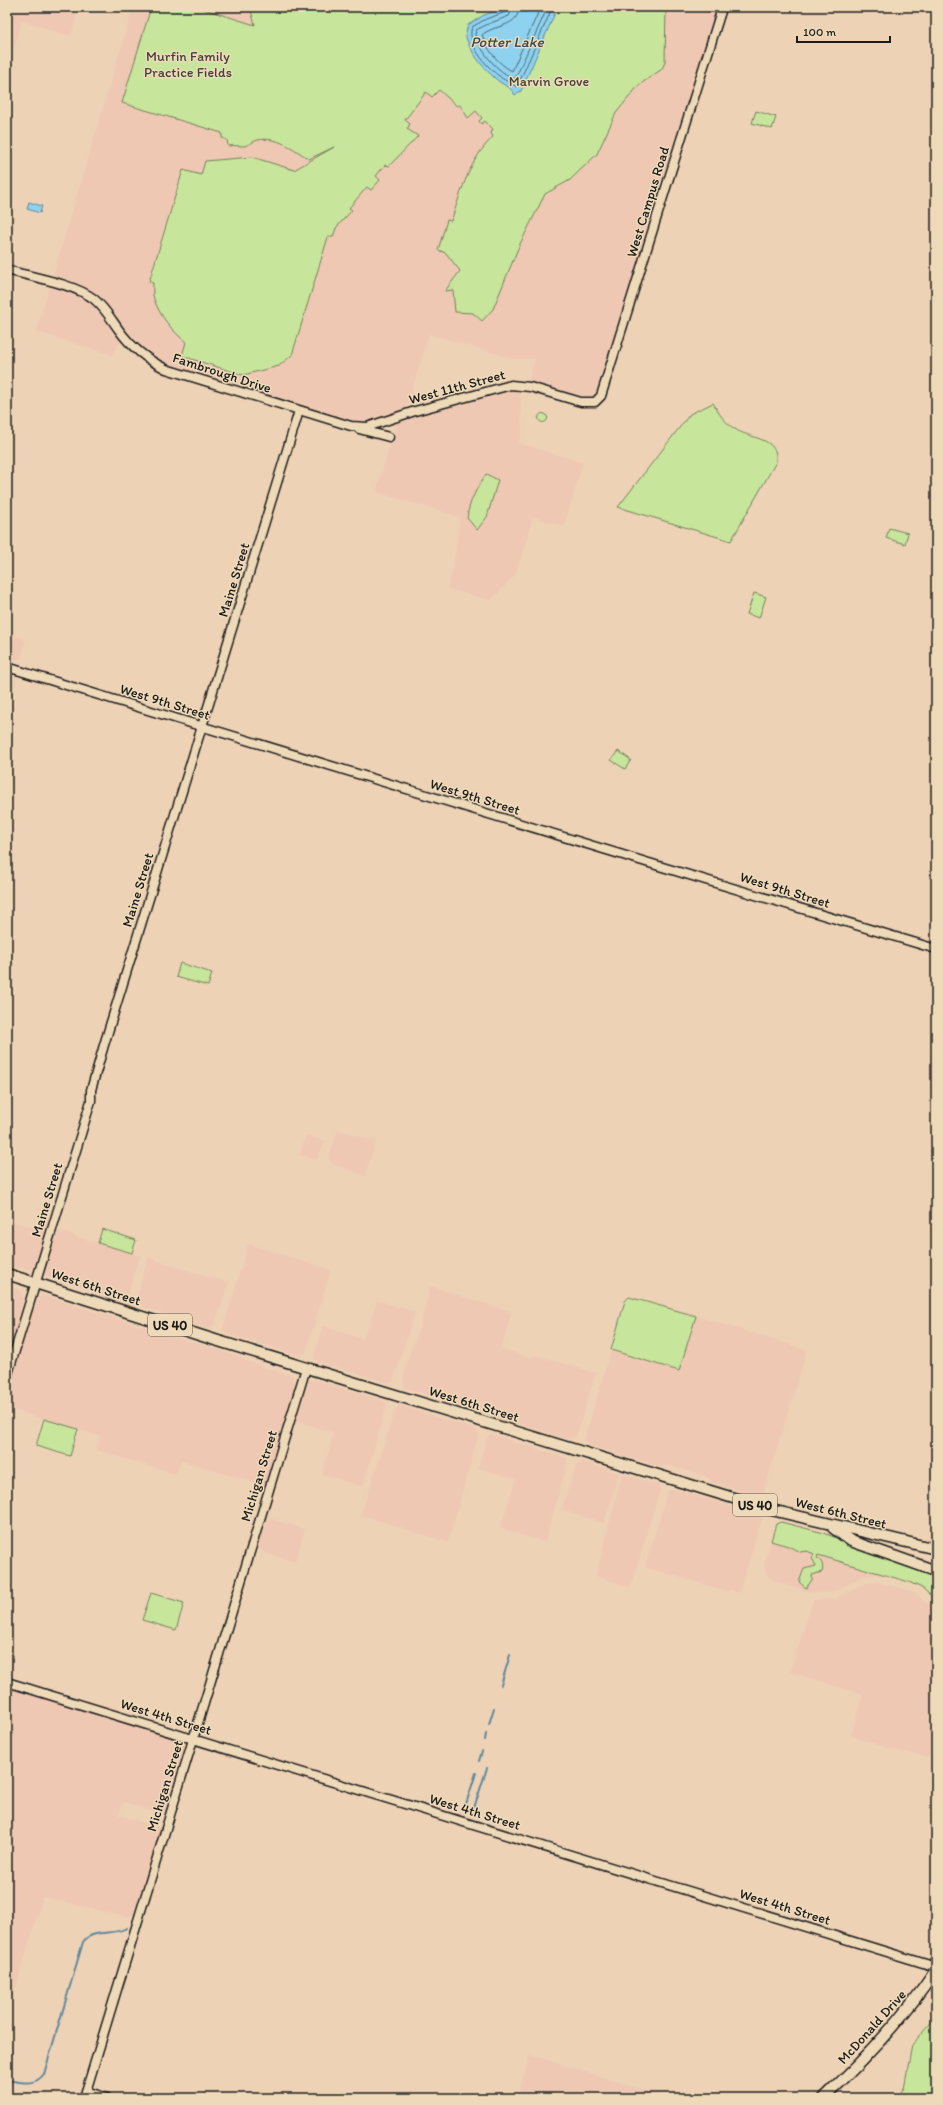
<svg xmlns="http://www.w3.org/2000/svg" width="943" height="2105" viewBox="0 0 943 2105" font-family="Itim,sans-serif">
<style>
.built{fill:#eec8b3}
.green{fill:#c8e59c;stroke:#72805c}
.water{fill:#8ed2f0;stroke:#60899b}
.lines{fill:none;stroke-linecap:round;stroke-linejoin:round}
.shore{stroke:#4a6571;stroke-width:1}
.stream{stroke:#60899b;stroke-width:2}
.secondary-casing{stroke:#1c1c1c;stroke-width:11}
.highway-casing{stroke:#1c1c1c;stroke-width:13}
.secondary{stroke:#eedab8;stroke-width:8}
.highway{stroke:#eedab8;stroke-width:10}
.labels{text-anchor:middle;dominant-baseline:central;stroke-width:3;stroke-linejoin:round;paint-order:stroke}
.shield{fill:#eedab8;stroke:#5b554b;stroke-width:1}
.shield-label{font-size:13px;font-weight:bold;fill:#1c1c1c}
.park-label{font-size:14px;fill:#3e4436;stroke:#eedab8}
.street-label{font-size:14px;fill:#1c1c1c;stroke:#eedab8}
.water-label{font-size:15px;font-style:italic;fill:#384a51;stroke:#eedab8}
</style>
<rect width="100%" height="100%" fill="#eed2b6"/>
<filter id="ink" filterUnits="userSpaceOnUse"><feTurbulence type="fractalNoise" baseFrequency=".025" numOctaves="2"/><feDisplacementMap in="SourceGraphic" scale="8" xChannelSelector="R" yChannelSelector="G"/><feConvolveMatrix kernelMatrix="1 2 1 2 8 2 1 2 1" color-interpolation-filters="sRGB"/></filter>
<g filter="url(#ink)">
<g class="built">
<polygon points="16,7 79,7 71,36 22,21 14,48 7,46 7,23"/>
<polygon points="121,7 719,7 597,392 588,398 581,398 528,382 535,359 514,359 429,334 406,410 370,422 355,424 168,366 142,347 130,334 118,345 113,355 36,332 132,11"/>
<polygon points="507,389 520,389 522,432 518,443 583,463 564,526 533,517 516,574 491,601 447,588 453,569 460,517 376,492 396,425 400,420"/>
<polygon points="7,634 26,640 21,657 17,660 7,658"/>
<polygon points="7,676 14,678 16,683 7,714"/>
<polygon points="338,1130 376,1141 365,1176 331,1163 329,1157"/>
<polygon points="306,1135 325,1141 318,1158 314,1159 300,1155"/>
<polygon points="7,1220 46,1231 35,1264 31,1270 7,1265"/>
<polygon points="56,1230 140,1256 127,1297 119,1299 47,1276 44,1271"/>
<polygon points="248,1244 331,1270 306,1352 301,1356 226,1334 223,1329"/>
<polygon points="148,1258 229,1283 214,1326 208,1329 138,1305 136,1299"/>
<polygon points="7,1286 19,1290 23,1298 11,1348 7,1347"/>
<polygon points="430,1286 512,1312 501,1349 532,1358 535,1355 596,1373 576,1437 568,1439 405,1388 403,1380 408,1359 420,1327"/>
<polygon points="42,1295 241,1357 244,1360 292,1376 296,1385 265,1486 181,1460 176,1474 96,1450 100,1436 7,1408 7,1392 35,1300"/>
<polygon points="377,1300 415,1312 393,1382 388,1383 316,1361 314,1355 323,1326 363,1339 367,1327 369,1327"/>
<polygon points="696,1316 807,1350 762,1498 714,1483 705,1476 667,1465 660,1467 588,1445 584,1440 611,1350 679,1371"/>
<polygon points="311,1379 383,1400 387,1404 363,1487 322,1474 334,1433 294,1420 306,1382"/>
<polygon points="402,1406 475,1429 479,1434 448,1542 361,1515 395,1410 398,1407"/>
<polygon points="491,1434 567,1458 567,1465 545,1542 500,1528 516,1479 478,1468 487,1437"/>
<polygon points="582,1461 619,1473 604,1523 561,1510 576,1466"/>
<polygon points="622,1474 657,1484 660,1489 631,1587 596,1576"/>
<polygon points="674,1489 763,1516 739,1593 730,1590 729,1592 645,1567 666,1496 669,1490"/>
<polygon points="265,1517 305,1529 295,1562 263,1552 258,1548 257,1543"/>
<polygon points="771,1541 882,1574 863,1576 835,1591 826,1593 810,1592 777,1582 769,1577 764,1568 765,1561"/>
<polygon points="874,1581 913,1592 936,1610 936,1759 898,1751 851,1736 863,1694 790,1672 813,1600 834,1599 864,1584"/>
<polygon points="7,1687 148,1729 181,1741 185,1747 165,1815 123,1802 119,1815 161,1828 134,1914 127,1917 43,1897 7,2016"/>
<polygon points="530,2055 670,2098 517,2098"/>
</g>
<g class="green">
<path d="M151,7H197L255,25L250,7H666L665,62L662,69L639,85L625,102L616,113L597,154L570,180L545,194L519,246L493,309L482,321L473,313L455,312L453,290L445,291L460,271L446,253L438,250L447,220L451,221C462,190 469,160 493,137L491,133L493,129L485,121L481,124L479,121L482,118L476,111L468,118L460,105L457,106L439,90L432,97L426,92L405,120L410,124L407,129L418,136L389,166L385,165L376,176L380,180L371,190L367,187L349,208L352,210L336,228L333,237H328L292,355L279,366L243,375L182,356L186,342C173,332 159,315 154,299C152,294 153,288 153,283L149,282L183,170L201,175L205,161L252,157L294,170L334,147L309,159C294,149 277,136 258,140C253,141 248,146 243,146C238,146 234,145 228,146L227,140L222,138V133L122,103Z"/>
<polygon points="756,111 776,117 772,129 752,123"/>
<path d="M713,403C719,414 725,423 735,429C748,438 772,437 776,454V462L731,541L618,507L690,414Z"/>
<circle cx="543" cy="418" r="4.5"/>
<path d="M486,474L498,480L487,517L477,530L467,518C469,501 477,488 486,474Z"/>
<polygon points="889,528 908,533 905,544 886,538"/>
<polygon points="754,593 766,597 759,618 747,614"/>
<polygon points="618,751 631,760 625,769 611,760"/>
<polygon points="180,963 212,973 208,986 176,977"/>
<polygon points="102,1229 136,1240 132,1253 98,1243"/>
<polygon points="629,1297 696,1316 679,1371 611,1350 625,1301"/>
<polygon points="44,1419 78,1429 70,1456 36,1446"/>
<path d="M781,1522L820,1532L922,1568L936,1576V1600L922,1588L909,1582L818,1555L817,1558C822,1561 824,1566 822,1572L812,1575V1580L806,1588L799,1582L804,1569L816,1566L812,1558L814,1554L807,1551L800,1552L788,1546L771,1541L776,1524Z"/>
<polygon points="151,1593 184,1603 176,1630 142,1620"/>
<polygon points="936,2017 936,2098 897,2098 904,2088 912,2045"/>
</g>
<g class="water">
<path d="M509,7H552L555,13L521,91L515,95C509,84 504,87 495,78C484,69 470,52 466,37C465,34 467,29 468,25L484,15Z"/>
<polygon points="29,202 42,206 40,213 27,209"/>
</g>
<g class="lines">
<g class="shore">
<path d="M508,7L506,12L486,19L472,27C466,43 486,66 498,75C503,80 511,83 517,87L550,13L549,7"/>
<path d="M513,7L509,16L488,24L476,30L475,35C483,54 496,71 515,79L545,13L544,7"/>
<path d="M519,7C519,28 494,24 482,35C487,49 498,64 512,71L538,13V7"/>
</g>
<g class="stream">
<polyline points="501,1685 510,1655"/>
<polyline points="489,1724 494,1708"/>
<polyline points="485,1740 486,1734"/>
<polyline points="479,1761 482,1751"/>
<polyline points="463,1808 466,1804 476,1773"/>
<polyline points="477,1812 474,1808 487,1768"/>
<path d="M7,2080C21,2082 34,2087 44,2074L83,1942C93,1928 113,1936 127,1928"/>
</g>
<g class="secondary-casing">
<g id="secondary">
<path d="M7,270C32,277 75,284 94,299C105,308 111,319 119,330C131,347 148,360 166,369L351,426L367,427L415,411L511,385L530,387L581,402H595L601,396L722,8"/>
<polyline points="359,429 389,437"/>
<polyline points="7,667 659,866 936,949"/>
<polyline points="7,1377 91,1101 91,1090 104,1045 299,411"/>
<polyline points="7,1682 936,1967"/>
<polyline points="86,2091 107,2098"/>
<polyline points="84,2098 306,1368"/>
</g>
</g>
<g class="highway-casing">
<g id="highway">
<polyline points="7,1274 215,1340 776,1511 936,1549"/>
<polyline points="833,1528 851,1541 936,1571"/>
<path d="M824,2098C865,2059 904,2018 936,1970"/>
</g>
</g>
<use href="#secondary" class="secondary"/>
<use href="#highway" class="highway"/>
</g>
</g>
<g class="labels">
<g class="shield">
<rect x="148" y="1314" width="44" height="22" rx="3"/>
<rect x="733" y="1494" width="44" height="22" rx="3"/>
</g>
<g class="shield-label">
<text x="170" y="1325">US 40</text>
<text x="755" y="1505">US 40</text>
</g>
<g class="park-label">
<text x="188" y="56">Murfin Family<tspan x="188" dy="16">Practice Fields</tspan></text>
<text x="549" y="81">Marvin Grove</text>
</g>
<g class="street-label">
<text transform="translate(648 202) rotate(-73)">West Campus Road</text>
<text transform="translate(222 373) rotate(18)">Fambrough Drive</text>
<text transform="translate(457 387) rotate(-15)">West 11th Street</text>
<text transform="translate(234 580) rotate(-73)">Maine Street</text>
<text transform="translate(165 702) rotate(17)">West 9th Street</text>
<text transform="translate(475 797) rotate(17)">West 9th Street</text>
<text transform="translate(138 890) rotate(-73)">Maine Street</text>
<text transform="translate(785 890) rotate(17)">West 9th Street</text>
<text transform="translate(47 1200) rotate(-73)">Maine Street</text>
<text transform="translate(96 1287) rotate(18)">West 6th Street</text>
<text transform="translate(474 1404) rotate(17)">West 6th Street</text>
<text transform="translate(259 1476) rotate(-73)">Michigan Street</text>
<text transform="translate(841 1513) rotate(14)">West 6th Street</text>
<text transform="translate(166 1717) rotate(17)">West 4th Street</text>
<text transform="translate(165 1786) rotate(-73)">Michigan Street</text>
<text transform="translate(475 1812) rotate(17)">West 4th Street</text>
<text transform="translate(785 1907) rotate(17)">West 4th Street</text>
<text transform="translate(872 2027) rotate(-48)">McDonald Drive</text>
</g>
<g class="water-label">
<text x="507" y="42">Potter Lake</text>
</g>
</g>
<rect width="943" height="2105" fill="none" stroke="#eedab8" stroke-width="24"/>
<rect x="12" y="12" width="919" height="2081" fill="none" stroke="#1c1c1c" stroke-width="1.5" filter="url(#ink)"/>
<path d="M797 36v6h93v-6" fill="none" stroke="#1c1c1c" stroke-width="2"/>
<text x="803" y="36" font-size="12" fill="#1c1c1c" stroke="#eedab8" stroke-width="3" paint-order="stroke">100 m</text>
</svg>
